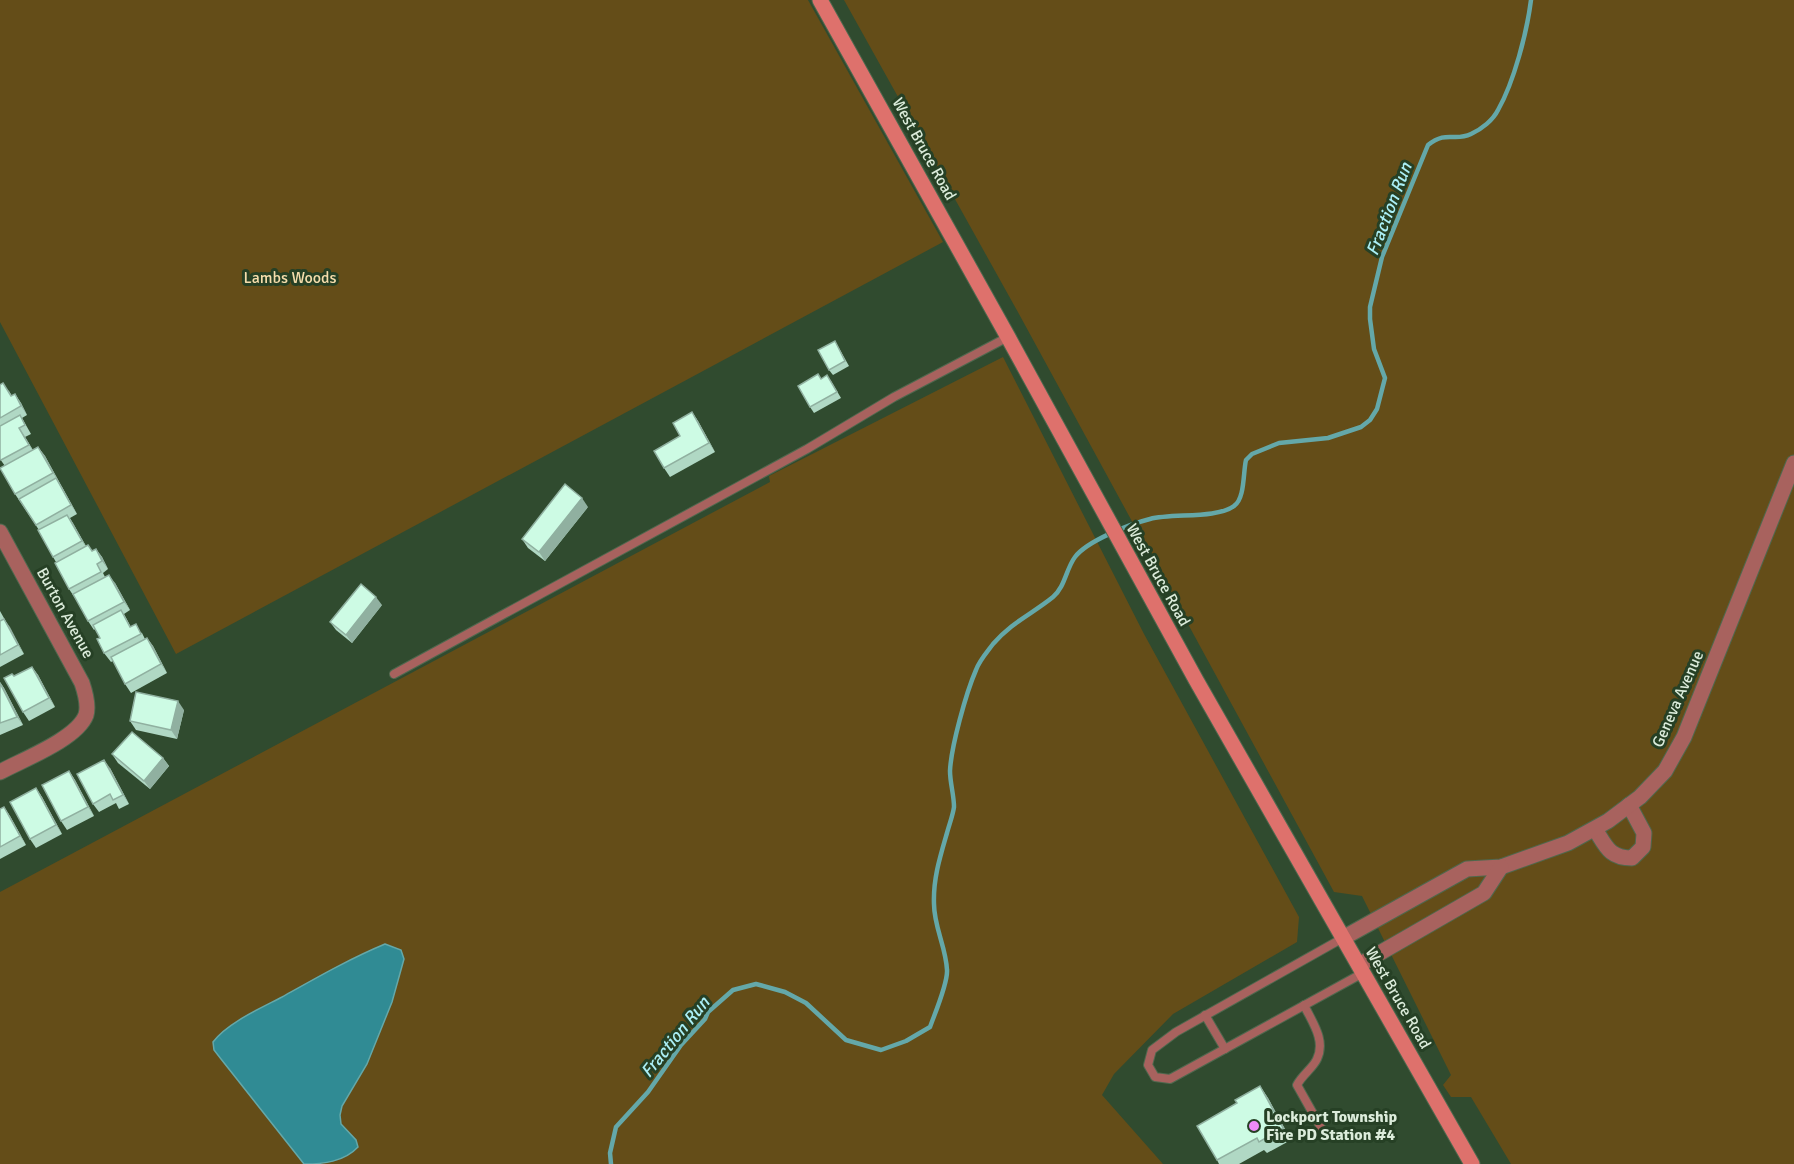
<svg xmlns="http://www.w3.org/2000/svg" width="1794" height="1164" viewBox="0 0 1794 1164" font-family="Signika,sans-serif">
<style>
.green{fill:#644d18}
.water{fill:#308b94;stroke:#64a8a9;stroke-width:1.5}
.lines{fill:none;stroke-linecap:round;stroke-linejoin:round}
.stream{stroke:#64a8a9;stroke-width:4.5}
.lane-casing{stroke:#4f684e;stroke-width:10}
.street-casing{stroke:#4f684e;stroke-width:17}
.secondary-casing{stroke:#4f684e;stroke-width:17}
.lane{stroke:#a8625e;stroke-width:8}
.street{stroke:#a8625e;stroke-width:15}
.secondary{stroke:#de716c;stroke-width:15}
.wall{fill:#b0d8c4}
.shaded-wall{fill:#90b0a0}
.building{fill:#cdfbe4;stroke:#90b0a0;stroke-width:1.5}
.poi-dot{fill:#ee8bf8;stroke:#264025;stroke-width:2}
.labels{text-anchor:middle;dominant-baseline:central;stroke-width:6;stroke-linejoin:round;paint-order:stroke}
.street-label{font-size:16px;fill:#dcecdb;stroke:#264025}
.park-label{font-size:16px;fill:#f6ddac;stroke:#264025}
.poi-label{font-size:16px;font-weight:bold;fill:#dcecdb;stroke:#264025;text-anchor:start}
.water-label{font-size:18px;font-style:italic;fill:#abeff6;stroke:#264025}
</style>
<rect width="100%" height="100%" fill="#304b2f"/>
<g class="green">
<polygon points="0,0 808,0 943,242 176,654 0,322"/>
<polygon points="844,0 1794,0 1794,1164 1511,1164 1471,1097 1451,1097 1443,1085 1451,1075 1362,896 1334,892 1019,314"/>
<polygon points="1003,357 1144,634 1299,917 1297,942 1173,1014 1114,1074 1102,1095 1163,1164 0,1164 0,892 770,482 769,476"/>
</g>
<path class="water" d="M385,944L401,950L404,959L392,1002L367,1064L342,1106L340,1115L341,1124L356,1140L358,1147C344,1162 323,1164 304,1164L221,1059L214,1050L213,1042C227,1023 261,1008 282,997C316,978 349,959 385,944Z"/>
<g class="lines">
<path class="stream" d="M611,1164L610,1153L616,1127L648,1092L681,1045L705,1019L708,1012L733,990L756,984L785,992L806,1003L846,1040L881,1050L906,1041L930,1027C935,1013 948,983 947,970C946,947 934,927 934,904C933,879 940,857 947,833C949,825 953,815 954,807C954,795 950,783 950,771C951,747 966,693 976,670C979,661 987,652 993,644C1012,622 1032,614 1053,597C1065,587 1066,569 1075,557C1087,541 1130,524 1150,519C1173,513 1216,519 1234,506C1245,499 1243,472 1246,460L1252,454L1279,443L1328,438L1361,427L1370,420L1377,409L1385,378L1374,349L1370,319V307L1382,257L1428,145C1447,130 1454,142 1471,134C1482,129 1493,120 1498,110C1514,82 1527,32 1531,0"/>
<g class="lane-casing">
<g id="lane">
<polyline points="394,674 807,449 894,397 1008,337"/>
<polyline points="1343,938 1176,1032 1152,1050 1148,1065 1155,1077 1170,1079 1363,973"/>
<path d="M1304,1005C1312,1022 1326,1040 1317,1059C1313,1068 1302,1075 1297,1085L1324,1133"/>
<polyline points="1205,1015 1225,1049"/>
</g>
</g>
<g class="street-casing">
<g id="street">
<path d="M0,532L82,683C85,692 89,705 86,715C77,739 22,760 0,772"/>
<path d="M1595,829C1606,846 1609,858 1632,858L1643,847L1644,833L1629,805"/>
<polyline points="1343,938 1467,869 1501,867 1568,843 1608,821 1640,797 1665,771 1684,737 1794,463"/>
<polyline points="1359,965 1484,893 1501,867"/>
</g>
</g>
<g class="secondary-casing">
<polyline id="secondary" points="820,0 1008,337 1196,680 1472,1164"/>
</g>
<use href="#lane" class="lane"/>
<use href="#street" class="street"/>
<use href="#secondary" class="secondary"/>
</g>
<g class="wall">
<polygon points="835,341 849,366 833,375 829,370"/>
<polygon points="821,379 831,381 841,398 814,413 810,407"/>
<polygon points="0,385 9,391 12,396 15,394 21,403 27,415 22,418 31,434 25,437 33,450 38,447 45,456 77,514 70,518 86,546 92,551 96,549 102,557 108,569 103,573 105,577 115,583 130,610 124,614 131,627 142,633 145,639 147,638 153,646 167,673 131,693 125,684 113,661 111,662 104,653 100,638 95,629 94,630 88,621 75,598 69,589 56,562 53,557 39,530 15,494 5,466 0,459"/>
<polygon points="692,412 698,421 715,452 670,477 664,468"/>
<polygon points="588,507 545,561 528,548 522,539"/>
<polygon points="382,605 352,643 336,630 330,622"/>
<polygon points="0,611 24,654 0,667"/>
<polygon points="32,667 38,675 55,707 29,721 23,712 14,676"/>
<polygon points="0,682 4,688 23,725 0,735"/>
<polygon points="184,710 177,739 136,730 130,721"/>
<polygon points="112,754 163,758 169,766 150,789 118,763"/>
<polygon points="110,768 129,804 119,809 116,803 99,812 93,804"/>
<polygon points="69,771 75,780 94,816 67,830 61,821"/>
<polygon points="36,788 42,797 62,834 36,848 30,839"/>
<polygon points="4,807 10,816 26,845 0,859 0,809"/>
<polygon points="1260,1086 1268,1098 1291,1140 1267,1153 1264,1150 1239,1164 1219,1164 1217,1160 1237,1103"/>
</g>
<g class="shaded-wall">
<polygon points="15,394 21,403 27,415 21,406"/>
<polygon points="692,412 698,421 715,452 709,443"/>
<polygon points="19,428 25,437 35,454 29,445"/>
<polygon points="38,447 45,456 59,482 53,473"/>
<polygon points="56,478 62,487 77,514 71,505"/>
<polygon points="582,498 588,507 545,561 539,552"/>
<polygon points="67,515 73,523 88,550 82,541"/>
<polygon points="96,549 102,557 108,569 102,561"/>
<polygon points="109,575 115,583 130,610 124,602"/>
<polygon points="376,597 382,605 352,643 346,635"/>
<polygon points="4,619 10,627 24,654 18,645"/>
<polygon points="147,638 153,646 167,673 161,664"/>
<polygon points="32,667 38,675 55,707 49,698"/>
<polygon points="0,682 4,688 23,725 17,717"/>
<polygon points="178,701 184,710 177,739 171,730"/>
<polygon points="163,758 169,766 150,789 144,781"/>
<polygon points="104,760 110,768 129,804 123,795"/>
<polygon points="69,771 75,780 94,816 88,807"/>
<polygon points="36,788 42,797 62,834 56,825"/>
<polygon points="4,807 10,816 26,845 20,836"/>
<polygon points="1260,1086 1268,1098 1291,1140 1283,1128"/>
</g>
<g class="building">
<polygon points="835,341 845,361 829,370 818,350"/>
<polygon points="818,374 821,379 827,375 837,392 810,407 798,386"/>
<polygon points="3,383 11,396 15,394 21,406 0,418 0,385"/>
<polygon points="692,412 709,443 664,468 654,451 680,436 673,423"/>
<polygon points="20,415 25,425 19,428 29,445 1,460 0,459 0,426"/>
<polygon points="38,447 53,473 15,494 0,468"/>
<polygon points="56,478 71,505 36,525 19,499"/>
<polygon points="565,484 582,498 539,552 522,539"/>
<polygon points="67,515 82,541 53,557 38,530"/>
<polygon points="88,545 92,551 96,549 102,561 97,564 101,572 69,589 55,563"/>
<polygon points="109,575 124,602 88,621 73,594"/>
<polygon points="361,584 376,597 346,635 330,622"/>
<polygon points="121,610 130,627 136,624 141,634 104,653 97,639 100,638 93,625"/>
<polygon points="4,619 18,645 0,655 0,621"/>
<polygon points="147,638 161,664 125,684 111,657"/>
<polygon points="32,667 49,698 23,712 4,678 12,674 14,676"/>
<polygon points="0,683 17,717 0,723"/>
<polygon points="136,692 178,701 171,730 130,721"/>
<polygon points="132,732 163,758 144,781 112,754"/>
<polygon points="104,760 123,795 113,800 110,794 93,804 77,774"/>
<polygon points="69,771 88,807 61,821 42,785"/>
<polygon points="36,788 56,825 30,839 10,802"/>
<polygon points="4,807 20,836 0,847 0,809"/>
<polygon points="1260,1086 1283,1128 1259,1142 1257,1138 1217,1160 1197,1126 1237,1103 1235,1100"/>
</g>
<circle class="poi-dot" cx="1254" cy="1126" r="6"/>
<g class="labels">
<g class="street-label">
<text transform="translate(924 149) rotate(61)">West Bruce Road</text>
<text transform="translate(1158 575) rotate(61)">West Bruce Road</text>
<text transform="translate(65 613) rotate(61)">Burton Avenue</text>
<text transform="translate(1678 699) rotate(-66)">Geneva Avenue</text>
<text transform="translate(1398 998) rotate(60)">West Bruce Road</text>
</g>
<g class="park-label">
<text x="290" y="278">Lambs Woods</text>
</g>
<g class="poi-label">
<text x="1266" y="1117">Lockport Township<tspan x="1266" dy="18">Fire PD Station #4</tspan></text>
</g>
<g class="water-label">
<text transform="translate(1389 209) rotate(-69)">Fraction Run</text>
<text transform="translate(675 1037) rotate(-51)">Fraction Run</text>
</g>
</g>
</svg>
